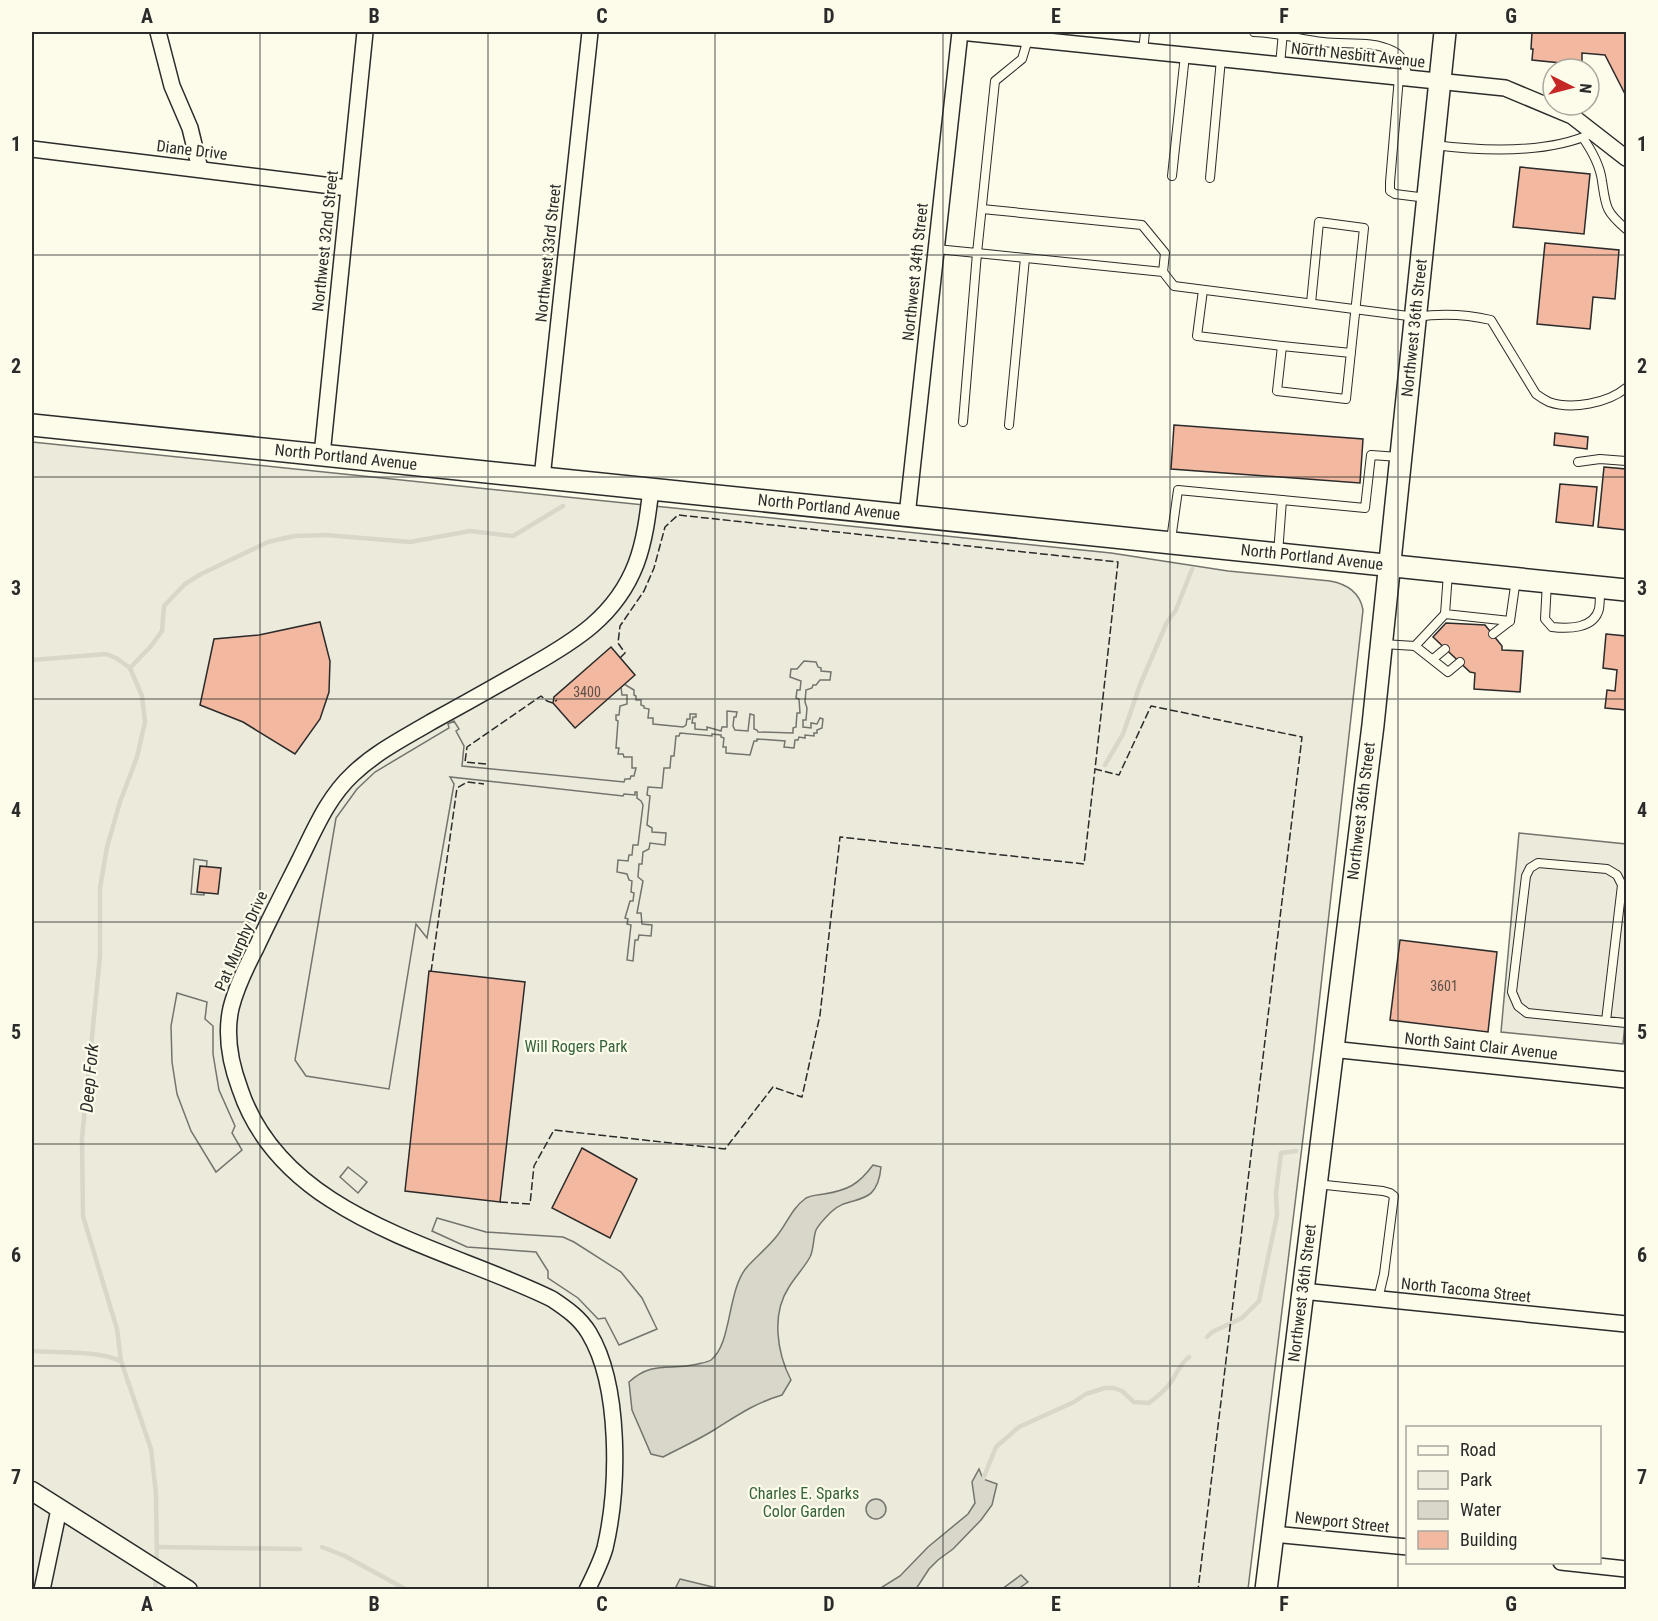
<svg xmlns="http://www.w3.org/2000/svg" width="1658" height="1621" viewBox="0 0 1658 1621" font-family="'Roboto Condensed',sans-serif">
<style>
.green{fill:#ecebdb;stroke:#74746e;stroke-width:1.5}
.parking{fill:#eceadb;stroke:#74746e;stroke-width:1.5}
.water{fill:#d8d7c9;stroke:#74746e;stroke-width:1.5}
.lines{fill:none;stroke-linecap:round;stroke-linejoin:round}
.stream{stroke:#d8d7c9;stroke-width:4.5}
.building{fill:#f2b8a0;stroke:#2b2b2b;stroke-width:1.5}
.service-casing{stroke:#2b2b2b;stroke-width:10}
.minor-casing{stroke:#2b2b2b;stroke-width:18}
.tertiary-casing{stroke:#2b2b2b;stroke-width:21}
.secondary-casing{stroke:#2b2b2b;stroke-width:24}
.service{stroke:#fdfbea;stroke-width:8}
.minor{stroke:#fdfbea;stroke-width:15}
.tertiary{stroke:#fdfbea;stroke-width:18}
.secondary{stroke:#fdfbea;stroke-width:21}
.fence{stroke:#2b2b2b;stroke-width:1.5;stroke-dasharray:8 3;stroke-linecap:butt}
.grid{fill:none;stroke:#2b2b2b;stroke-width:1.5;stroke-opacity:0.55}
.labels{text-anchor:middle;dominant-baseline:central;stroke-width:4.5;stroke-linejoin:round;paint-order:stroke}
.number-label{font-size:14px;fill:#5d4e48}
.street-label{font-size:16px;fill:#2b2b2b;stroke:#fdfbea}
.park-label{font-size:16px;fill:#34623c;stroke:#fdfbea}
.water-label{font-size:18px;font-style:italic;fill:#2b2b2b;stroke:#fdfbea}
.neatline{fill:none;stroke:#2b2b2b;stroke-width:2}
.grid-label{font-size:20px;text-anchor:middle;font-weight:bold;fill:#2b2b2b}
</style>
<rect width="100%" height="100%" fill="#fdfbea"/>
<path class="green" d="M32,442L1111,553L1228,571L1330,581C1347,584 1360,593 1363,610L1314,1048L1248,1589H32Z"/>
<g class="parking">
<polygon points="804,661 816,662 818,667 821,668 821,671 831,672 830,680 820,680 816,685 813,685 812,688 806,690 805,702 807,708 806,720 803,720 803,727 811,728 811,723 817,724 820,718 823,719 822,728 817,730 817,733 814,733 814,736 805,735 805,738 799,737 798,740 795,740 794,748 784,747 785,741 757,739 757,741 754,741 750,755 726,753 726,747 723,747 724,738 721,737 721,735 712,734 712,736 680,733 679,736 676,736 674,756 671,756 670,768 664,768 662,788 648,787 647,795 650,796 647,825 652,828 652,832 666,833 665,845 650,843 649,849 643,852 642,864 639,864 638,877 643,881 637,913 641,913 642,924 652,925 651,936 639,935 638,940 635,940 633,961 627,960 631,925 627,924 628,919 625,918 630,901 633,901 634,893 631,892 632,881 629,880 627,874 617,872 618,860 628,861 629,855 632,855 633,845 638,845 643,805 641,801 637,798 637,792 635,792 635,795 624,794 623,796 450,777 454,784 427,938 416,924 389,1089 306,1076 295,1060 336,818 357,789 375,772 449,728 448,724 454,721 459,729 456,731 464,746 462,766 624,782 625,779 630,779 631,776 634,776 636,768 632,768 632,757 624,757 623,754 618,754 619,748 616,748 618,721 616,720 616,715 619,715 620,706 627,704 627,695 622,695 621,687 624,684 634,690 634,695 636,696 636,700 641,700 641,705 644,706 644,708 649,709 648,718 653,718 653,724 683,727 686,725 687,719 690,719 690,714 696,714 696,717 693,717 692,723 695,723 695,729 707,730 707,727 721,731 722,727 727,727 727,711 737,712 736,717 734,717 733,726 735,730 748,731 750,714 754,715 754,729 757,730 758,732 793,733 793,728 796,727 797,713 800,713 799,699 796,698 797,690 800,690 801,681 790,677 791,669 797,669"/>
<polygon points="1519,833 1626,844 1626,1013 1623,1044 1501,1032"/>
<polygon points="194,859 207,861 204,895 191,894"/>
<polygon points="177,993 207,1002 205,1019 213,1026 213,1054 219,1090 235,1126 232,1133 242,1150 216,1172 191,1131 177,1094 172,1062 171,1026"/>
<polygon points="348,1167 367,1182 358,1193 340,1177"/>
<polygon points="437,1218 486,1232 563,1237 574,1242 621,1272 642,1298 657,1329 619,1345 605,1318 598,1319 578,1298 548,1278 548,1271 536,1252 467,1247 432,1231"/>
</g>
<g class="water">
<path d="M873,1165L881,1167C877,1210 850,1193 831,1212C826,1217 819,1224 816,1230C813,1238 814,1249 810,1257C804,1268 795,1277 789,1287C771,1314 777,1353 791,1380L782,1395C755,1403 738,1415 714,1430C698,1440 680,1448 663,1457L651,1454L632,1410L629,1382C653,1360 670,1371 698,1364C702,1363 708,1362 711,1360C732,1344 727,1290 747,1267C756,1257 767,1248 776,1237C787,1224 791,1209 806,1198C811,1195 818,1195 824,1194C848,1190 858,1185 873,1165Z"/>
<polygon points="979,1469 983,1479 997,1484 992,1505 981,1520 953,1549 938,1560 929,1569 916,1589 879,1589 900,1576 928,1547 968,1514 975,1503 972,1482"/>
<circle cx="876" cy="1509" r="10"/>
<polygon points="1021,1575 1028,1582 1018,1589 1002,1589"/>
<polygon points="680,1579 721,1589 675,1589"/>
</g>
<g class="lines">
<g class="stream">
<polyline points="32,660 106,654 116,658 130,668 142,696 145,722 137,757 120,802 107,847 100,888 100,956 82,1138 83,1216 117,1329 121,1361 151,1449 156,1494 157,1565"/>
<polyline points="130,668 151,646 162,631 164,606 185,584 201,574 268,542 294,536 326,535 410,542 470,531 513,536 563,506"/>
<polyline points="1105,765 1123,734 1140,685 1167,622 1176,610 1192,569"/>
<polyline points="1207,1337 1212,1332 1242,1318 1259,1301 1277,1215 1276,1193 1281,1153 1296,1151"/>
<path d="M32,1351C56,1353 100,1350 120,1361"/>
<path d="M983,1479L996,1447L1019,1427L1074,1402L1086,1394L1105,1388H1114L1122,1391L1134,1402L1149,1403C1157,1397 1165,1391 1171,1382C1177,1373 1180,1364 1189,1357"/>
<polyline points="157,1547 300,1549"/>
<polyline points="322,1547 345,1556 407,1590"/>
<polyline points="155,1590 156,1576"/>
</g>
</g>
<g class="building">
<polygon points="1532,32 1626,32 1626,96 1605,55 1582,53 1582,69 1575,69 1575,66 1571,64 1532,60 1533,49 1531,49"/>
<polygon points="1520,167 1590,174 1584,234 1513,227"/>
<polygon points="1545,243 1619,250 1615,299 1593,297 1590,329 1537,324"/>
<polygon points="1174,425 1363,439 1360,483 1171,469"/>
<polygon points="1555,433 1588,437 1587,449 1554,445"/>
<polygon points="1604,467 1626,469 1626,530 1598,527"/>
<polygon points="1560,484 1597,487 1593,526 1556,522"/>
<polygon points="320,622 330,661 329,692 320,719 295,754 243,722 200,705 214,639 259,635"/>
<polygon points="1446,623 1485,625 1502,646 1502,650 1523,651 1520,692 1474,689 1475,673 1470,672 1433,637"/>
<polygon points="1606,634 1626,636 1626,710 1605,708 1607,690 1615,691 1617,670 1603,668"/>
<polygon points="611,647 635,675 575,728 553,703 554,697"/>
<polygon points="200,866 221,868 218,894 197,892"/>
<polygon points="1400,940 1497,952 1488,1032 1390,1020"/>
<polygon points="429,971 525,982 500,1202 405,1191"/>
<polygon points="582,1148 637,1179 610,1238 552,1208"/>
</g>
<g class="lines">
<g class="service-casing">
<g id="service">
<path d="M1254,32C1278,33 1300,39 1323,42C1345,45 1372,40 1393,51C1404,56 1405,67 1408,78"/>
<polyline points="1143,51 1145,32"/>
<polyline points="1280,65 1283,32"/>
<polyline points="1399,77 1390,182 1390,191 1395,194 1427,198"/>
<path d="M1583,138C1592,151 1600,165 1602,181C1606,207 1605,211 1626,229"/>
<path d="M1434,145C1482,151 1548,154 1593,133"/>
<polyline points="1172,176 1185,55"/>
<polyline points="1210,178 1221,59"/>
<polyline points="982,209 1142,225 1165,253 1163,272"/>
<polyline points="936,249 977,253 995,81 1022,59 1028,39"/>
<polyline points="1203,290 1197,336 1282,346"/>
<polyline points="1311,303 1319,222 1364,228 1346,399 1277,391 1282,346 1351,353"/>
<path d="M963,422L977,253L1163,272L1174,286L1416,317C1442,313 1465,314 1491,320L1536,394C1540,397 1545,400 1549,402C1572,410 1608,403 1626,388"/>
<polyline points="1009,425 1025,258"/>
<polyline points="1578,462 1600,459 1626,461"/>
<polyline points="1171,540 1178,490 1282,500"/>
<polyline points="1278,554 1282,500 1365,508 1371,455 1399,457"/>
<polyline points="1448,573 1445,614 1510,621"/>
<path d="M1547,582L1545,619L1552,627C1568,629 1594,629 1599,609C1600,603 1600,595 1600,589"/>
<polyline points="1493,634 1510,621 1516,579"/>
<polyline points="1383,644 1415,646 1448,672 1460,662"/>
<polyline points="1415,646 1445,614"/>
<polyline points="1433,659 1445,649"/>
<polyline points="1606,1021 1622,885 1617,875 1607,869 1538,863 1530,868 1526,876 1512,992 1518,1006 1527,1013 1626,1023"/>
<polyline points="1316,1184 1383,1191 1390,1193 1394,1196 1384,1274 1378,1299"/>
</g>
</g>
<g class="minor-casing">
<g id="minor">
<polyline points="158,32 172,86 190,128 200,169"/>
<polyline points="960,32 1505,88 1572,116 1626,158"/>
<polyline points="32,149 348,188"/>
<polyline points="322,455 365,32"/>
<polyline points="542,478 590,32"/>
<polyline points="907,516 960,32"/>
<polyline points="1331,1049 1626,1080"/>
<polyline points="1302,1291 1626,1324"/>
<polyline points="1273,1534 1408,1547"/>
<polyline points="1561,1562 1626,1569"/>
<polyline points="42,1590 59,1509"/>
<path d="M587,1590C594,1576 601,1562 605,1548C619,1488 621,1386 589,1333C580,1318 567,1309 552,1299C445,1246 283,1219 240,1089C231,1065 225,1035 231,1008C236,988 246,967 256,948C270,918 285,889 300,859C315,829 328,797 353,774C376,752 404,738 431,722C464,704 496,686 529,667C575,641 616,616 636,564C645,540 648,514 651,489"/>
</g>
</g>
<g class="tertiary-casing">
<polyline id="tertiary" points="32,1491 188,1590"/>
</g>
<g class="secondary-casing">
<g id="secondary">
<polyline points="32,425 1626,590"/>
<polyline points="1266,1590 1373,725 1445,32"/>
</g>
</g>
<use href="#service" class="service"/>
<use href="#minor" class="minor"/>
<use href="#tertiary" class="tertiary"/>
<use href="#secondary" class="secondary"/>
<g class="fence">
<polyline points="620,658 625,653 618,643 620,626 644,591 654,568 665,527 678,515 1118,562 1095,769 1119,775 1151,706 1302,737 1198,1590"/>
<polyline points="486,764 465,762 467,747 541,696 547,701 553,703 557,700"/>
<polyline points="431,972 457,788 467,782 484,784"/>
<polyline points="500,1202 530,1204 534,1166 554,1130 725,1149 773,1087 802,1097 820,1015 840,837 1084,864 1095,769"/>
</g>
</g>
<path class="grid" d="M260,32V1590M488,32V1590M715,32V1590M943,32V1590M1170,32V1590M1398,32V1590M32,255H1626M32,477H1626M32,699H1626M32,922H1626M32,1144H1626M32,1366H1626"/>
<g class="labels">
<g class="number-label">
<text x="587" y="692">3400</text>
<text x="1444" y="986">3601</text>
</g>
<g class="street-label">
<text transform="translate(1358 55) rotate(6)">North Nesbitt Avenue</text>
<text transform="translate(192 150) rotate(7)">Diane Drive</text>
<text transform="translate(325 241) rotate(-84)">Northwest 32nd Street</text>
<text transform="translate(548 253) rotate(-84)">Northwest 33rd Street</text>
<text transform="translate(915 272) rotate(-84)">Northwest 34th Street</text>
<text transform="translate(1414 328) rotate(-84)">Northwest 36th Street</text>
<text transform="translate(346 457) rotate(6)">North Portland Avenue</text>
<text transform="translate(829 507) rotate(6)">North Portland Avenue</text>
<text transform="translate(1312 557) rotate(6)">North Portland Avenue</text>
<text transform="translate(1361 811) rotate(-83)">Northwest 36th Street</text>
<text transform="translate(241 941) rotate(-66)">Pat Murphy Drive</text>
<text transform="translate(1481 1046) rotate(6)">North Saint Clair Avenue</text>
<text transform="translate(1466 1290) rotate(6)">North Tacoma Street</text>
<text transform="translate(1302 1293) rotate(-83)">Northwest 36th Street</text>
<text transform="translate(1342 1522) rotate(6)">Newport Street</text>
</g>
<g class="park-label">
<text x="576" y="1046">Will Rogers Park</text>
<text x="804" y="1493">Charles E. Sparks<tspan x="804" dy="18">Color Garden</tspan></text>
</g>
<g class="water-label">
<text transform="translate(89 1078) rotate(-85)">Deep Fork</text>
</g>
</g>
<rect width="1658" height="1621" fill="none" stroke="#fdfbea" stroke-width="66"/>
<rect x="1406" y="1426" width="195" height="138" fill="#fdfbea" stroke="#a9a89e" stroke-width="1.5"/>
<rect x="1418" y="1446" width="30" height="9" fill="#fdfbea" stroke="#a9a89e" stroke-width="1.5"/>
<text x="1460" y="1456" font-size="18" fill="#2b2b2b">Road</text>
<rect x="1418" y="1471" width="30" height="18" fill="#ecebdb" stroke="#a9a89e" stroke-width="1.5"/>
<text x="1460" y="1486" font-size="18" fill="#2b2b2b">Park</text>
<rect x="1418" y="1501" width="30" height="18" fill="#d8d7c9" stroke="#a9a89e" stroke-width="1.5"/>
<text x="1460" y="1516" font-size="18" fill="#2b2b2b">Water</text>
<rect x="1418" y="1531" width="30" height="18" fill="#f2b8a0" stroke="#a9a89e" stroke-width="1.5"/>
<text x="1460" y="1546" font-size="18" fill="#2b2b2b">Building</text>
<g transform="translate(1571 87) rotate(96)"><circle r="28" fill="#fdfbea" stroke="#a9a89e" stroke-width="1.5"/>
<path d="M0-4.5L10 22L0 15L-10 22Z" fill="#c62828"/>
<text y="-9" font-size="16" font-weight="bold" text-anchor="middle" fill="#2b2b2b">N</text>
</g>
<rect x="33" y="33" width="1592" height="1555" class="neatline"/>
<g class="grid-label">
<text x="147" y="23">A</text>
<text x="374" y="23">B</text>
<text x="602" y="23">C</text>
<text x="829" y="23">D</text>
<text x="1056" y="23">E</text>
<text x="1284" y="23">F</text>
<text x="1511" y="23">G</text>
<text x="16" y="151">1</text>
<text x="1642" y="151">1</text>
<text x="16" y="373">2</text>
<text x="1642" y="373">2</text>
<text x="16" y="595">3</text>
<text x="1642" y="595">3</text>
<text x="16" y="817">4</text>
<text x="1642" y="817">4</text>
<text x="16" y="1039">5</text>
<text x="1642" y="1039">5</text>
<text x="16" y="1262">6</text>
<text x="1642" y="1262">6</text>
<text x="16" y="1484">7</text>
<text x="1642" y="1484">7</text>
<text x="147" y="1611">A</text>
<text x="374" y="1611">B</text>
<text x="602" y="1611">C</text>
<text x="829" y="1611">D</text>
<text x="1056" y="1611">E</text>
<text x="1284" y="1611">F</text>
<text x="1511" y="1611">G</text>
</g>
</svg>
